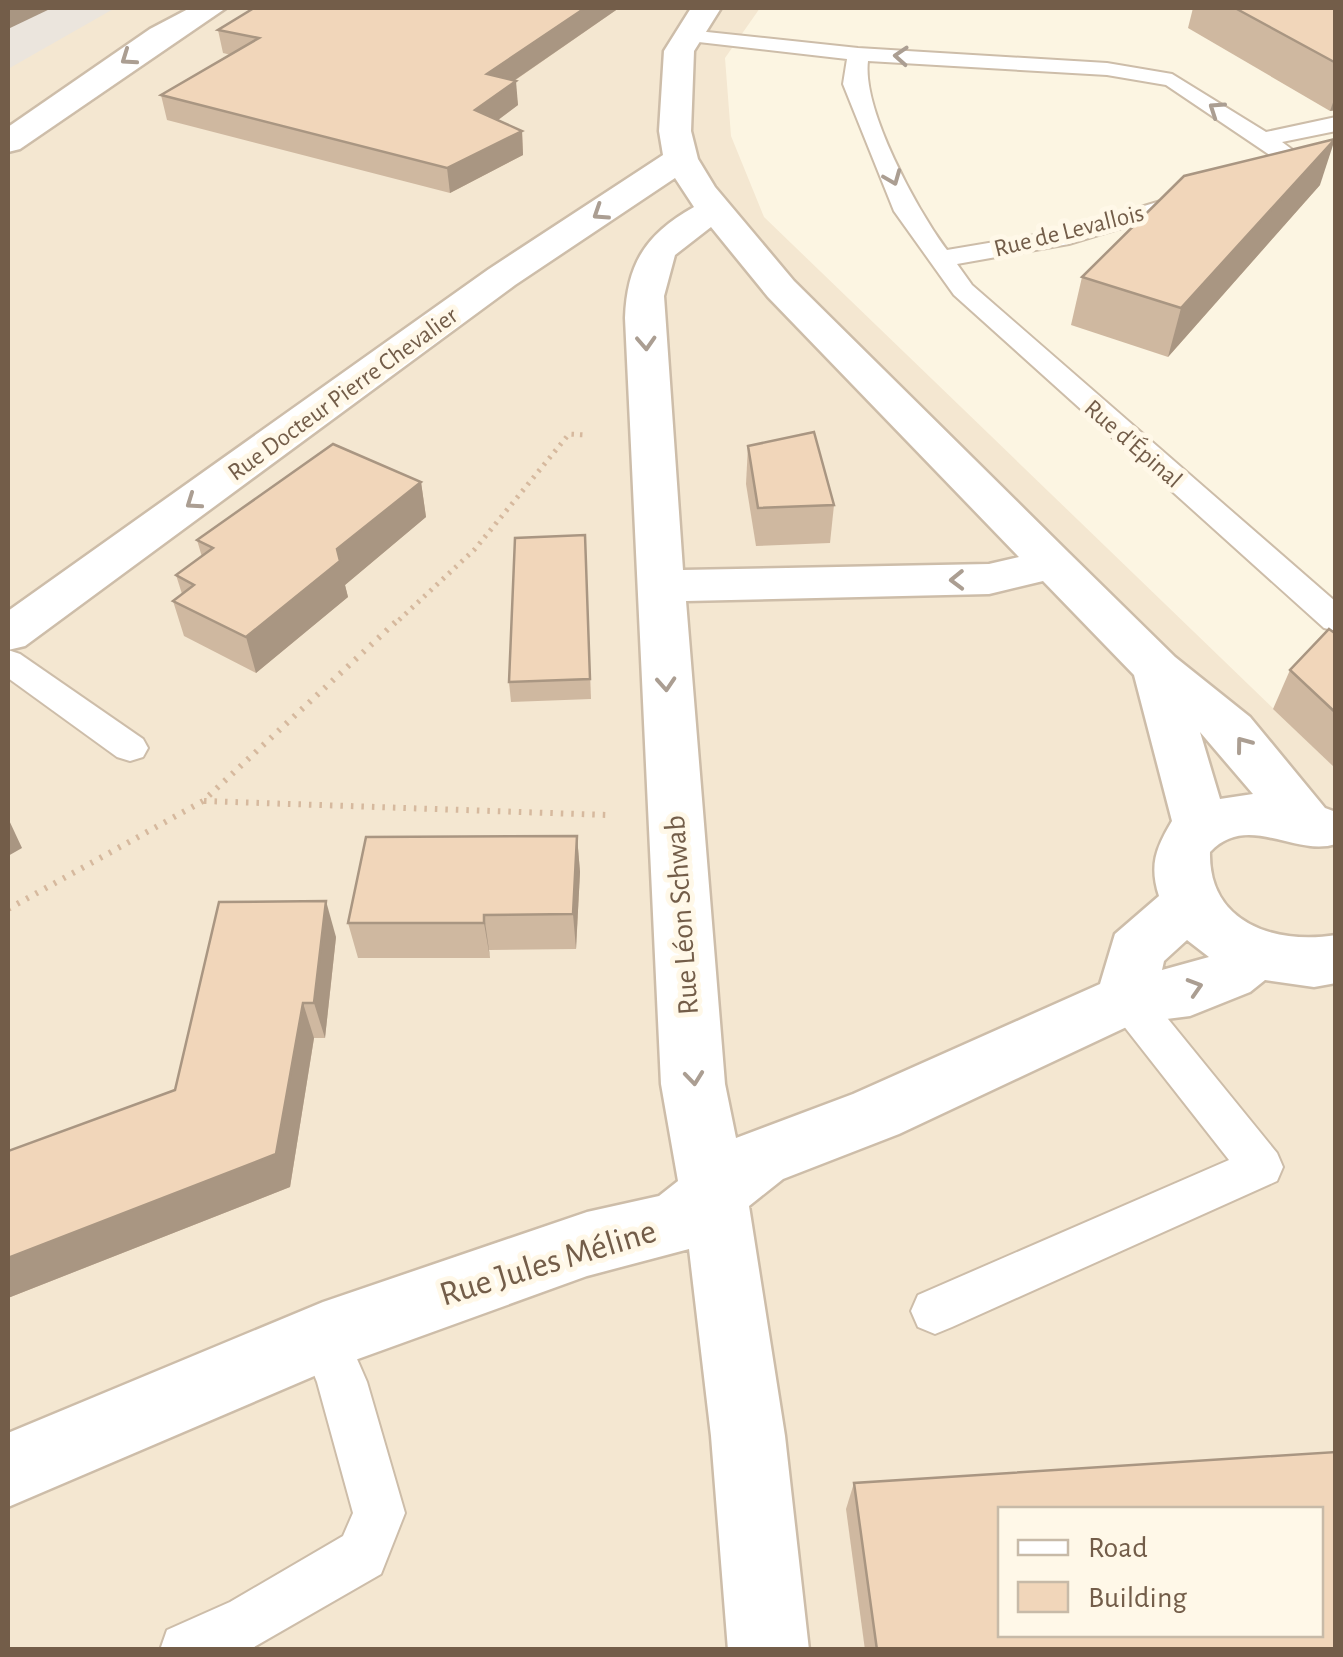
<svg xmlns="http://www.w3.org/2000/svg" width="1343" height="1657" viewBox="0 0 1343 1657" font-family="'Alegreya Sans',sans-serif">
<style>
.residential{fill:#f4e7d1;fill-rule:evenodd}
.industrial{fill:#ebe5dd}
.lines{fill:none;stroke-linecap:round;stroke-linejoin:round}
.service-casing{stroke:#cdbda9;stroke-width:4}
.minor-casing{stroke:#cdbda9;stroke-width:5}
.path-far1{stroke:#d6b99e;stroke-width:5;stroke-dasharray:2.5 6;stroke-linecap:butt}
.path{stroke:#d6b99e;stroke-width:6;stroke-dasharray:2.5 8;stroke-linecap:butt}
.service{fill:#fff;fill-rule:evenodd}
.minor{fill:#fff;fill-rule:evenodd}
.wall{fill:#cfb8a0}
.shaded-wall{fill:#a99682}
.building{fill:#f1d6ba;stroke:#a99682;stroke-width:2.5;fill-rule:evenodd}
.oneway{stroke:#ab9e92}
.labels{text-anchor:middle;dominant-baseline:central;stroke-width:10;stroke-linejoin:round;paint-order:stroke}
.far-street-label{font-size:25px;fill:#735d49;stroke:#fff8e8}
.street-label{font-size:30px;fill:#735d49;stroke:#fff8e8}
.near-street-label{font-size:35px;fill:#735d49;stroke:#fff8e8}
</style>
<rect width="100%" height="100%" fill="#fcf5e2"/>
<path class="residential" d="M8,8H760L725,58L731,136L764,217L1335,768V1649L8,1650ZM1001,1510H1320V1634H1001Z"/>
<polygon class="industrial" points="8,8 115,8 8,69"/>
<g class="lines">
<g class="service-casing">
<g id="service">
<path d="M688,30L858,48L1107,63L1172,74L1266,132L1336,117V131L1282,142L1317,168L1282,181L1270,174L1286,166L1166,85L1107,75L868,61C862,110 917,209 947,250L1065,230L1187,193H1203L1207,198L1203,203L1069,244L957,264L972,285L1336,602V631L1324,628L954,295L894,211L843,84L847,59L681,40V32Z"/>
<polygon points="8,650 20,654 143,739 148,748 143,757 130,761 117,757 8,678"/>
<polygon points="1127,982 1142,987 1277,1153 1283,1167 1277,1181 952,1327 935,1334 918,1327 911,1311 918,1295 1229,1160 1112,1011 1106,999 1112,987"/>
<polygon points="323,1313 340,1320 367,1382 405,1513 381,1574 249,1650 160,1650 167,1630 230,1602 343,1536 353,1513 317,1382 299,1337 306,1320"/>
</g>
</g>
<g class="minor-casing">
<g id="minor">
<polygon points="190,8 226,8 20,149 8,152 8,127 150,29"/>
<path d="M691,8H721L694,51L691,131L698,159L715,187L794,281L1069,553L1175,657L1250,717L1325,808L1336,812V844C1294,857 1248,812 1210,852C1208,923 1275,945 1336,935V983L1314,987L1265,980L1250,992L1190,1016L1135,1023L899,1134L783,1179L749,1206L785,1436L809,1650H728L711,1436L689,1249L587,1276L333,1368L8,1507V1433L323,1302L587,1212L659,1196L678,1181L661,1084L625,318C627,263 646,234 694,207L675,178L515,285L25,646L8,650V611L489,269L663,155L659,131L664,51ZM711,227L768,297L1019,557L989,564L683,570L664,296L675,255ZM1043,581L1134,675L1172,821C1156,848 1149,865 1159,896L1115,934L1100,984L853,1094L736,1138L725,1084L686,601L989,594ZM1200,732L1253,794L1220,799ZM1187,940L1209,957L1162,970L1164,961Z"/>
</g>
</g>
<polyline class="path-far1" points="399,620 475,549 569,434 586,435"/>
<g class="path">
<polyline points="204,801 607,815"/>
<polyline points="8,909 203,801 401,617"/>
</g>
<use href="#service" class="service"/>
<use href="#minor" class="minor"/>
</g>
<g class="wall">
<polygon points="254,8 619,8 514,81 518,105 498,120 522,131 523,155 450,193 167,120 161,95 231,55 223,53 218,30"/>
<polygon points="1193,8 1336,8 1336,110 1330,111 1188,28"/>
<polygon points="1320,185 1168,357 1071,325 1082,277"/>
<polygon points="748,446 834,505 830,543 756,546 746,484"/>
<polygon points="421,482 426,517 345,585 348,597 256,673 184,636 173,601 182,594 176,575 202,557 197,540"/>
<polygon points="585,535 591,699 511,702 509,682"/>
<polygon points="1336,634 1336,769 1273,709 1290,670"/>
<polygon points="577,836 580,872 576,949 489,950 490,958 358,958 348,923"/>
<polygon points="336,937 325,1038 314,1038 290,1187 8,1298 8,1151 175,1090"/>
<polygon points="854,1483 1336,1650 865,1650 846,1509"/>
</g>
<g class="shaded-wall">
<polygon points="8,8 52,8 8,29"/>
<polygon points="585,8 619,8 489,98 487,74"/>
<polygon points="516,81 518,105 478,135 475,110"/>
<polygon points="1336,94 1336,110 1330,111"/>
<polygon points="522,131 523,155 450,193 447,168"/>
<polygon points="1335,139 1320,185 1168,357 1181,308"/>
<polygon points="421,482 426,517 345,585 348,597 256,673 246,637 337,549"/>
<polygon points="8,818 22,848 8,856"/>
<polygon points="577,836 580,872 576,949 573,914"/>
<polygon points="326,901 336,937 325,1038 314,1003"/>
<polygon points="484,915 489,950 490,958 484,923"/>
<polygon points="303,1003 314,1038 290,1187 8,1298 8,1258"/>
</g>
<g class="building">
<polygon points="254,8 585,8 487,74 516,81 475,110 522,131 447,168 161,95 259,38 218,30"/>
<polygon points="1235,8 1336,8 1336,63"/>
<polygon points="1335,139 1181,308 1082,277 1184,176"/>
<polygon points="814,432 834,505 758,508 748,446"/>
<polygon points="333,444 421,482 337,549 340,561 246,637 173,601 194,585 176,575 213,548 197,540"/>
<polygon points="585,535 590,679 509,682 515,538"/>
<polygon points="1329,629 1336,634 1336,713 1290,670"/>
<polygon points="577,836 573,914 484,915 484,923 348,923 366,837"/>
<polygon points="326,901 314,1003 303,1003 276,1154 8,1258 8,1151 175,1090 219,902"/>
<path d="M1336,1452V1650H877L854,1483ZM1000,1510H1320V1634H1000Z"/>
</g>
<defs><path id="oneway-chevron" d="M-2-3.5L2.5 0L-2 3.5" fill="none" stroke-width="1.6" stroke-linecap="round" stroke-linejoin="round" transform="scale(2.5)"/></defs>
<g class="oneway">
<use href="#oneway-chevron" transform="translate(901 56) rotate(-176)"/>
<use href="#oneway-chevron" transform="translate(128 58) rotate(145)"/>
<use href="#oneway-chevron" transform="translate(1216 109) rotate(-146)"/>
<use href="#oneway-chevron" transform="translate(893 178) rotate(68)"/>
<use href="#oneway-chevron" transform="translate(600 213) rotate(147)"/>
<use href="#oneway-chevron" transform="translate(646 343) rotate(87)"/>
<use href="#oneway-chevron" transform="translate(193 502) rotate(145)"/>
<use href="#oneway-chevron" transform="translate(957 580) rotate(179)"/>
<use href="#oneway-chevron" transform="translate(666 684) rotate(86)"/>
<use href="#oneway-chevron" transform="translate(1243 744) rotate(-127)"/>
<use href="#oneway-chevron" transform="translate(1195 987) rotate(-17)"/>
<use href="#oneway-chevron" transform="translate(694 1078) rotate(84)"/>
</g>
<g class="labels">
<g class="far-street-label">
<text transform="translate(1069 231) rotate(-14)">Rue de Levallois</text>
<text transform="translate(343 394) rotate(-36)">Rue Docteur Pierre Chevalier</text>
<text transform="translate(1133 444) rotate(41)">Rue d'Épinal</text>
</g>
<g class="street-label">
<text transform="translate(682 915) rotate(-94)">Rue Léon Schwab</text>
</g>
<g class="near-street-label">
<text transform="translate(548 1263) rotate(-17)">Rue Jules Méline</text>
</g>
</g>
<rect width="1343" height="1657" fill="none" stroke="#735d49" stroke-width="20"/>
<rect x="998" y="1507" width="325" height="130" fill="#fff8e8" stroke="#c7baa8" stroke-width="2.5"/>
<rect x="1018" y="1540" width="50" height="15" fill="#ffffff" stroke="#c7baa8" stroke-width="2.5"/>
<text x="1088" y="1557" font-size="30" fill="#735d49">Road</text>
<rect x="1018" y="1582" width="50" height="30" fill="#f1d6ba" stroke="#c7baa8" stroke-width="2.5"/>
<text x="1088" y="1607" font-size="30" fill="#735d49">Building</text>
</svg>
